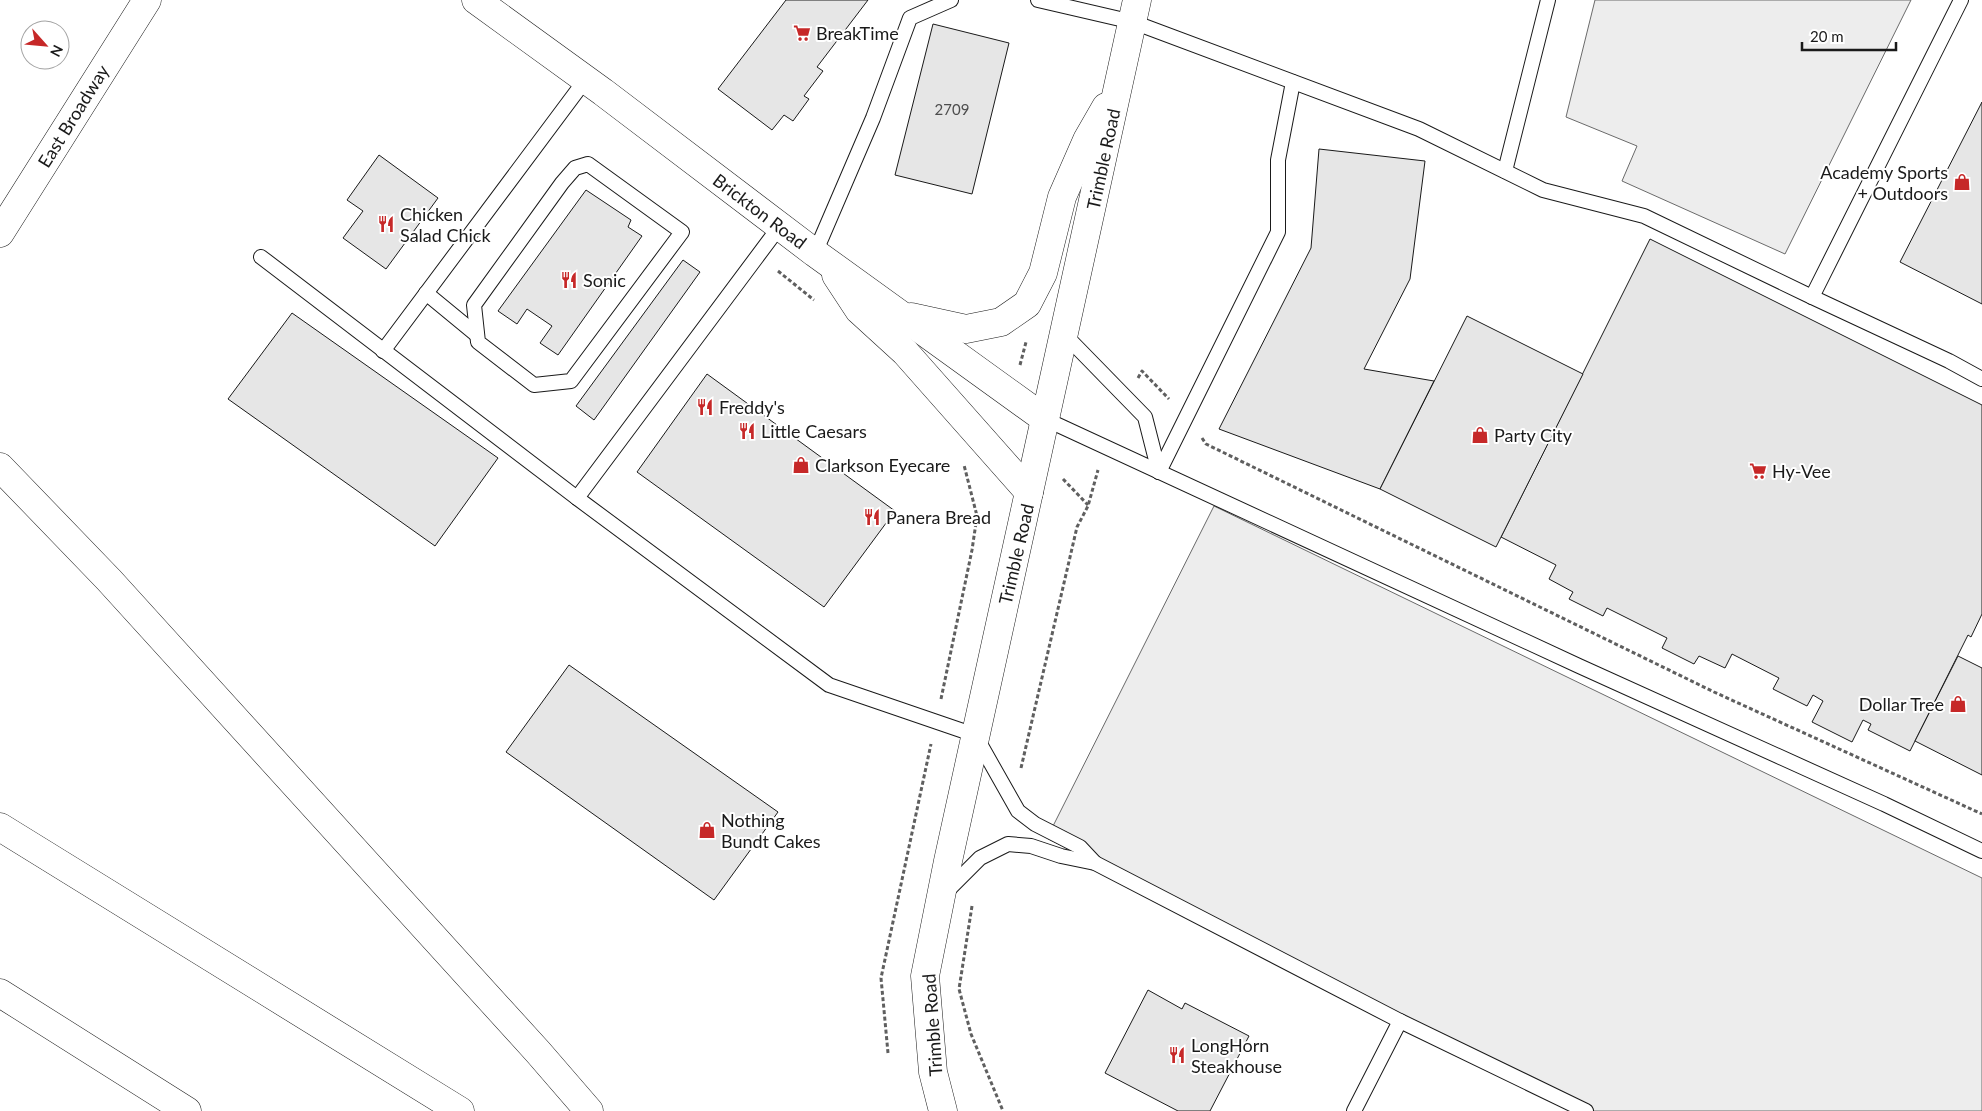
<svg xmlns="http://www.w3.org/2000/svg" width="1982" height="1111" viewBox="0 0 1982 1111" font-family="Lato,sans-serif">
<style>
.parking{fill:#ededed;stroke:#6a6a6a}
.building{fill:#e6e6e6;stroke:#1a1a1a}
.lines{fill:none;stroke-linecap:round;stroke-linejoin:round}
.lane-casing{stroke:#1a1a1a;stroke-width:16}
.secondary-casing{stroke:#1a1a1a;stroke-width:29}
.primary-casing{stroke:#1a1a1a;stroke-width:29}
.highway-casing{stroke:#1a1a1a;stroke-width:29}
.path{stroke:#5f5f5f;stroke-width:3;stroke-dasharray:4 2.5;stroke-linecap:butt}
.lane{stroke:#fff;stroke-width:14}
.secondary{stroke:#fff;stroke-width:28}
.primary{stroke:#fff;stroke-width:28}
.highway{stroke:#fff;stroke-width:28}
.labels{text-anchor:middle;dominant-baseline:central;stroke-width:4;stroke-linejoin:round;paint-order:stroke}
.number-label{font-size:15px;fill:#4d4d4d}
.poi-label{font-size:18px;fill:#1a1a1a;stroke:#fff;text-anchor:start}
.street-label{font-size:18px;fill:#1a1a1a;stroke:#fff}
</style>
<rect width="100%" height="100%" fill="#fff"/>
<g class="parking">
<polygon points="1595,0 1911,0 1785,254 1622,181 1637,146 1566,117"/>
<polygon points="1214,506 1982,878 1982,1111 1594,1111 1400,1021 1047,838"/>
</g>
<g class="building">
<polygon points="786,0 868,0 817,67 823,71 804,96 809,99 793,121 784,115 772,130 718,89"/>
<polygon points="933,24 1009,43 972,194 895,175"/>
<polygon points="1982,102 1982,304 1900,262"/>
<polygon points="1319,149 1425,161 1410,279 1364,369 1434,381 1380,489 1219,429 1311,248"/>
<polygon points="379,155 438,198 386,269 343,238 363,211 347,200"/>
<polygon points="586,190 631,220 628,227 642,236 558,355 540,343 552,326 527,309 517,324 498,311"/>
<polygon points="1650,239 1982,405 1982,614 1971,637 1968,635 1910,751 1868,730 1871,724 1863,720 1852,742 1812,722 1823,701 1813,695 1807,706 1773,689 1779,678 1732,654 1725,668 1699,656 1694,664 1662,648 1667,638 1607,608 1603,616 1569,599 1573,592 1549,579 1556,565 1501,537"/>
<polygon points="683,260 700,272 594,420 576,406"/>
<polygon points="292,313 498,458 435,546 228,399"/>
<polygon points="1467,316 1583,374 1496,547 1380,489"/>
<polygon points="707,374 895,511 824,607 637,472"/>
<polygon points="1958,656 1982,668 1982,775 1915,741"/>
<polygon points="569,665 778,812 714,900 506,752"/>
<polygon points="1148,990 1182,1009 1185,1003 1249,1036 1210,1111 1178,1111 1105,1073"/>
</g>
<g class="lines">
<g class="lane-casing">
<g id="lane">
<polyline points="1038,0 1133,22 1419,129 1543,190 1644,216 1812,297 1949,361 1982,379"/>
<polygon points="588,164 682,232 571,381 534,385 478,342 474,305 562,183 575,168"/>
<polyline points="1505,171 1548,0"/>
<polyline points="780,226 577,498 829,685 975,735 1018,811 1035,824 1080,847 1095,863"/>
<polyline points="815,253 873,118 910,18 951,0"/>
<polyline points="261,257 577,498"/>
<polyline points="426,293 477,335"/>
<polyline points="1812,297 1961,0"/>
<polyline points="1064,334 1145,417 1159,472"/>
<polyline points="383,351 586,79"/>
<polyline points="1045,419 1579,666 1884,804 1982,851"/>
<polyline points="1159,472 1278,232 1278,160 1293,82"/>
<polyline points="946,892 980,858 1008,844 1031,846 1061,856 1095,863 1400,1021 1586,1111"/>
<polyline points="1354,1111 1400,1021"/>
</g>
</g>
<g class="secondary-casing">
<g id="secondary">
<polyline points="476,0 603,92 815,253 1045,419"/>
<polyline points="836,275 859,310 905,352 1029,492"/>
<polyline points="911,317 966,329 1001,322 1027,304 1043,273 1062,197 1087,140 1106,107"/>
<polyline points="943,1111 933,1072 925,976 948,861 1137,0"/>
</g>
</g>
<g class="primary-casing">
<polyline id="primary" points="0,233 147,0"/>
</g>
<g class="highway-casing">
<g id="highway">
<polyline points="0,467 109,580 538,1052 589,1111"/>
<polyline points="0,827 460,1111"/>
<polyline points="0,993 187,1111"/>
</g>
</g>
<g class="path">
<polyline points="778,271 814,300"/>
<polyline points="1020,365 1026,342"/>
<polyline points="1138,378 1142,371 1169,399"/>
<polyline points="1202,438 1206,444 1714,692 1982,814"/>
<polyline points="1063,479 1088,505"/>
<polyline points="941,699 972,550 977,516 964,465"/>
<polyline points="1021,768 1077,527 1088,506 1098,470"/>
<polyline points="972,906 959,989 971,1034 1003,1111"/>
<polyline points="888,1053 881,978 931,744"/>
</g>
<use href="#lane" class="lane"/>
<use href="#secondary" class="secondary"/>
<use href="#primary" class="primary"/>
<use href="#highway" class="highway"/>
</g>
<defs>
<g id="supermarket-bare" transform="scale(1.35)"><path d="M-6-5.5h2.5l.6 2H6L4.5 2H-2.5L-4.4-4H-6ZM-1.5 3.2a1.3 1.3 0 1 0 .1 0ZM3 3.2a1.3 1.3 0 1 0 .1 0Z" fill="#c62828" stroke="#fff" stroke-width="2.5" paint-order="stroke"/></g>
<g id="shop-bare" transform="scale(1.35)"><path d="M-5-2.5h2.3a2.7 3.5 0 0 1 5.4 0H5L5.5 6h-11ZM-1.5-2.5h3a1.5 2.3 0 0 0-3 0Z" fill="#c62828" stroke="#fff" stroke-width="2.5" paint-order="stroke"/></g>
<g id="restaurant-bare" transform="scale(1.35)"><path d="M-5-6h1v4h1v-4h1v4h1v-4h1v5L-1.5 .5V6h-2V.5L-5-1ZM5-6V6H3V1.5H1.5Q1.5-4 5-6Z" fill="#c62828" stroke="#fff" stroke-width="2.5" paint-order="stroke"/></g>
</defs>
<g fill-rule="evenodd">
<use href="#supermarket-bare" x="802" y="33"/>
<use href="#shop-bare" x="1962" y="182"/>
<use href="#restaurant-bare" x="386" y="224"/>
<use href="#restaurant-bare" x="569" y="280"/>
<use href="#restaurant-bare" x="705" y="407"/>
<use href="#restaurant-bare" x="747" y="431"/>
<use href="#shop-bare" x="1480" y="435"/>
<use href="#shop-bare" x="801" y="465"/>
<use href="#supermarket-bare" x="1758" y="471"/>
<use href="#restaurant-bare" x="872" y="517"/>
<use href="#shop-bare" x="1958" y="704"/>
<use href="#shop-bare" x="707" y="830"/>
<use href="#restaurant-bare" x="1177" y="1055"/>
</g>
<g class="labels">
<g class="number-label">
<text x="952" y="109">2709</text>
</g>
<g class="poi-label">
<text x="816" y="33">BreakTime</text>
<text x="1948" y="172" text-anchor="end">Academy Sports<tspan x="1948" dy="21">+ Outdoors</tspan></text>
<text x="400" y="214">Chicken<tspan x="400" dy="21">Salad Chick</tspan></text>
<text x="583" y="280">Sonic</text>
<text x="719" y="407">Freddy's</text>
<text x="761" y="431">Little Caesars</text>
<text x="1494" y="435">Party City</text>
<text x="815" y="465">Clarkson Eyecare</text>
<text x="1772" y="471">Hy-Vee</text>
<text x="886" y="517">Panera Bread</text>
<text x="1944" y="704" text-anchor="end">Dollar Tree</text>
<text x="721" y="820">Nothing<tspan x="721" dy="21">Bundt Cakes</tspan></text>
<text x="1191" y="1045">LongHorn<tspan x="1191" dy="21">Steakhouse</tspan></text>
</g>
<g class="street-label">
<text transform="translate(73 116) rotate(-58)">East Broadway</text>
<text transform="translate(1103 159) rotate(-78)">Trimble Road</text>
<text transform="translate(760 211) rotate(37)">Brickton Road</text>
<text transform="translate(1016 554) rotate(-77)">Trimble Road</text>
<text transform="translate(932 1025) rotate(-94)">Trimble Road</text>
</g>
</g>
<g transform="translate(45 45) rotate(117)"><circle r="24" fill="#ffffff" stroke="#a3a3a3"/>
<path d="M0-4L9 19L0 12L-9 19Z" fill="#c62828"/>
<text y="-8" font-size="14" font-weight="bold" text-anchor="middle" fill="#1a1a1a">N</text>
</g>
<path d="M1802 42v8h94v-8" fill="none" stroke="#1a1a1a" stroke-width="2.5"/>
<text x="1810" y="42" font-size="15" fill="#1a1a1a" stroke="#ffffff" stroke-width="4" paint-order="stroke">20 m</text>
</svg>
